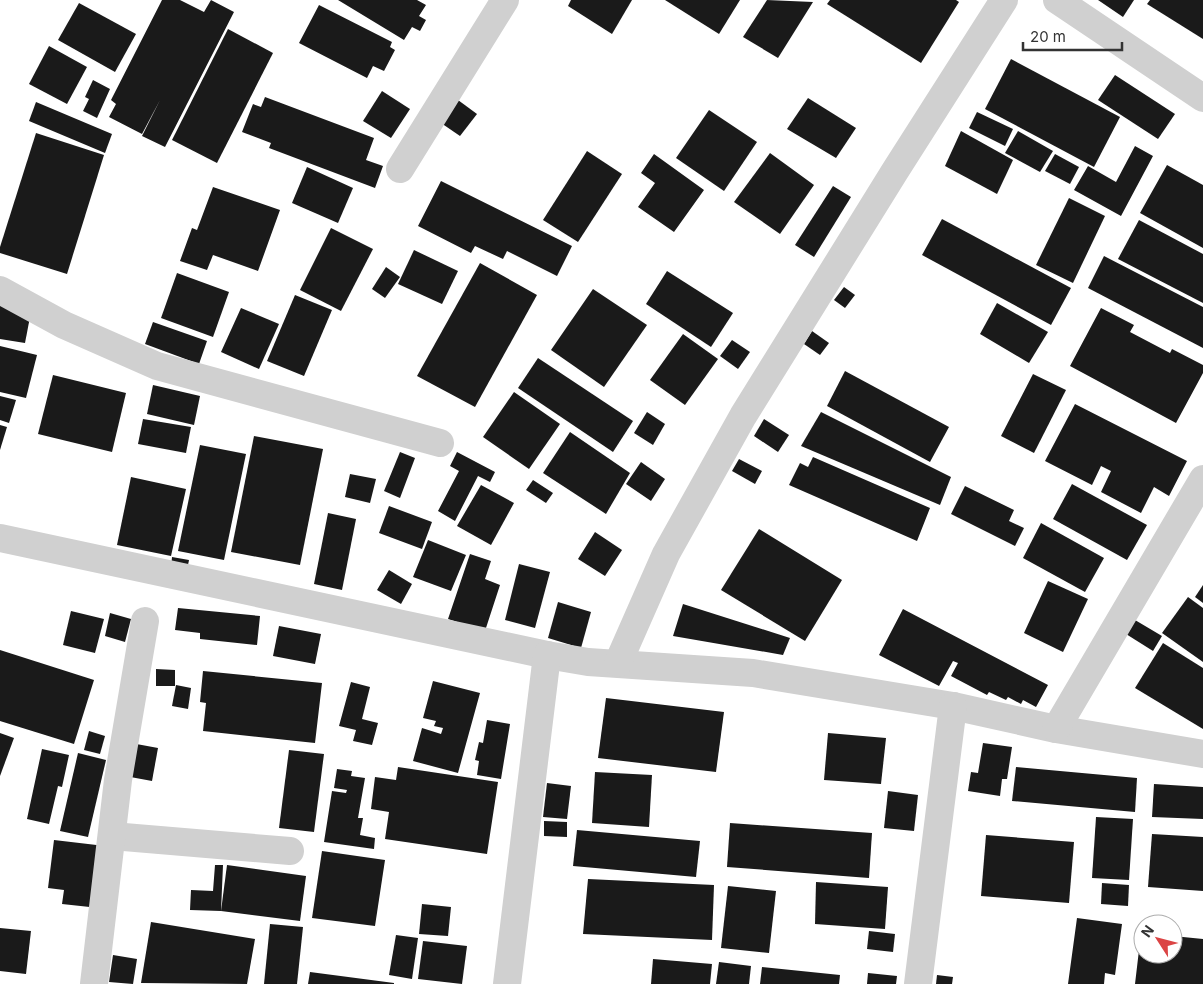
<svg xmlns="http://www.w3.org/2000/svg" width="1203" height="984" viewBox="0 0 1203 984" font-family="Inter,sans-serif">
<style>
.building{fill:#1a1a1a}
.lines{fill:none;stroke-linecap:round;stroke-linejoin:round}
.minor{stroke:#d0d0d0;stroke-width:28}
</style>
<rect width="100%" height="100%" fill="#fff"/>
<g class="building">
<polygon points="162,0 180,0 204,12 211,0 234,12 165,147 142,136 160,100 142,134 109,117 116,104 111,100"/>
<polygon points="338,0 417,0 426,5 419,16 426,20 420,31 412,27 404,40"/>
<polygon points="571,0 632,0 612,34 568,6"/>
<polygon points="665,0 740,0 719,34"/>
<polygon points="767,0 813,2 778,58 743,37"/>
<polygon points="830,0 956,0 959,2 921,63 827,4"/>
<polygon points="1098,0 1134,0 1123,17"/>
<polygon points="1150,0 1203,0 1203,39 1147,4"/>
<polygon points="79,3 136,34 115,72 58,40"/>
<polygon points="319,5 392,42 390,47 395,50 384,71 373,66 367,78 299,43"/>
<polygon points="228,29 273,53 217,163 172,140"/>
<polygon points="49,46 87,67 67,104 29,84"/>
<polygon points="1011,59 1120,117 1094,167 985,109"/>
<polygon points="1115,75 1175,114 1158,139 1098,100"/>
<polygon points="93,80 110,89 97,118 83,111 89,99 85,97"/>
<polygon points="382,91 410,109 391,138 363,121"/>
<polygon points="265,97 374,138 366,160 383,166 375,188 269,148 271,143 242,132 253,104 261,107"/>
<polygon points="808,98 856,128 836,158 787,129"/>
<polygon points="458,100 477,114 460,136 441,123"/>
<polygon points="36,102 112,134 105,153 29,121"/>
<polygon points="709,110 757,142 724,191 676,158"/>
<polygon points="977,112 1013,129 1005,146 969,128"/>
<polygon points="961,131 1013,160 997,194 945,166"/>
<polygon points="1018,131 1053,151 1040,172 1005,153"/>
<polygon points="36,133 104,155 67,274 0,253 0,247"/>
<polygon points="1135,146 1153,156 1121,216 1074,190 1088,166 1116,182"/>
<polygon points="587,151 622,174 578,242 543,220"/>
<polygon points="770,153 814,185 780,234 734,202"/>
<polygon points="654,154 704,190 674,232 638,207 655,183 641,173"/>
<polygon points="1055,154 1079,167 1070,184 1045,171"/>
<polygon points="1167,165 1203,185 1203,248 1140,213"/>
<polygon points="307,167 353,188 338,223 292,203"/>
<polygon points="441,181 572,246 557,276 507,251 503,259 475,246 471,253 418,226"/>
<polygon points="833,186 851,197 814,257 795,245"/>
<polygon points="213,187 280,210 258,271 213,255 207,270 180,261 192,228 197,230"/>
<polygon points="1069,198 1105,216 1073,283 1036,265"/>
<polygon points="942,219 1071,288 1051,325 922,255"/>
<polygon points="1139,220 1203,254 1203,303 1118,259"/>
<polygon points="331,228 373,249 341,311 300,290"/>
<polygon points="414,250 458,271 442,304 398,284"/>
<polygon points="1104,256 1203,307 1203,348 1088,288"/>
<polygon points="480,263 537,295 475,407 417,376"/>
<polygon points="386,267 400,277 385,298 372,289"/>
<polygon points="667,271 733,313 711,347 646,304"/>
<polygon points="177,273 229,292 213,337 161,318"/>
<polygon points="844,287 855,295 845,308 834,300"/>
<polygon points="593,289 647,325 604,387 551,350"/>
<polygon points="295,295 332,310 304,376 267,361"/>
<polygon points="0,303 30,317 25,343 0,339"/>
<polygon points="997,303 1048,332 1029,363 980,334"/>
<polygon points="241,308 279,324 259,369 221,352"/>
<polygon points="1101,308 1134,325 1130,332 1170,353 1172,349 1203,365 1203,373 1176,423 1070,366"/>
<polygon points="153,322 207,341 199,364 145,344"/>
<polygon points="812,331 829,343 820,355 804,344"/>
<polygon points="683,334 718,359 685,405 650,380"/>
<polygon points="732,340 750,352 738,369 720,356"/>
<polygon points="0,346 37,355 26,398 0,392"/>
<polygon points="538,358 633,421 613,452 518,388"/>
<polygon points="845,371 949,427 930,462 827,406"/>
<polygon points="1033,374 1066,390 1034,453 1001,436"/>
<polygon points="53,375 126,393 112,452 38,434"/>
<polygon points="153,385 200,396 194,425 147,414"/>
<polygon points="514,392 560,424 529,469 483,437"/>
<polygon points="0,396 16,400 9,423 0,420"/>
<polygon points="1075,404 1187,461 1169,496 1154,487 1141,513 1101,492 1111,471 1101,466 1092,485 1045,461"/>
<polygon points="647,412 665,424 653,445 634,433"/>
<polygon points="821,412 951,477 940,505 801,446"/>
<polygon points="143,419 191,427 186,453 138,444"/>
<polygon points="764,419 789,435 778,452 754,436"/>
<polygon points="0,425 7,427 0,450"/>
<polygon points="570,432 630,473 606,514 543,473"/>
<polygon points="254,436 323,449 300,565 231,552"/>
<polygon points="200,445 246,454 224,560 178,551"/>
<polygon points="400,452 415,458 400,498 384,491"/>
<polygon points="457,452 495,472 490,482 478,476 455,521 438,511 459,471 450,466"/>
<polygon points="813,457 930,508 917,541 789,485 800,463 808,467"/>
<polygon points="739,459 762,471 755,484 732,471"/>
<polygon points="641,462 665,479 651,501 626,484"/>
<polygon points="350,474 376,479 370,503 345,497"/>
<polygon points="131,477 186,489 171,556 117,545"/>
<polygon points="533,480 553,493 546,503 526,490"/>
<polygon points="1072,484 1147,525 1127,560 1053,519"/>
<polygon points="481,485 514,503 491,545 457,526"/>
<polygon points="965,486 1014,510 1009,521 1024,528 1015,546 951,514"/>
<polygon points="389,506 432,522 422,549 379,533"/>
<polygon points="328,513 356,519 342,590 314,584"/>
<polygon points="1041,523 1104,558 1085,592 1023,558"/>
<polygon points="759,529 842,580 805,641 721,590"/>
<polygon points="595,532 622,550 605,576 578,559"/>
<polygon points="428,540 466,555 451,591 413,577"/>
<polygon points="470,554 491,561 485,579 500,585 485,631 448,619"/>
<polygon points="172,557 189,560 187,570 171,568"/>
<polygon points="519,564 550,572 535,628 505,620"/>
<polygon points="389,570 412,584 401,604 377,590"/>
<polygon points="1048,581 1088,599 1063,652 1024,633"/>
<polygon points="1203,585 1203,603 1195,597"/>
<polygon points="1188,597 1203,608 1203,662 1162,633"/>
<polygon points="558,602 591,612 581,648 548,638"/>
<polygon points="683,604 790,638 783,655 673,636"/>
<polygon points="178,608 260,616 257,645 200,639 200,633 175,630"/>
<polygon points="903,609 1048,685 1036,707 1023,700 1021,704 1008,697 1006,700 989,692 987,695 951,676 958,663 953,661 939,686 879,655"/>
<polygon points="71,611 104,619 95,653 63,645"/>
<polygon points="110,613 131,619 125,642 105,636"/>
<polygon points="1135,620 1162,636 1153,651 1126,634"/>
<polygon points="279,626 321,634 315,664 273,656"/>
<polygon points="1163,643 1203,668 1203,729 1135,688"/>
<polygon points="0,650 94,680 74,744 0,721"/>
<polygon points="156,669 175,670 175,686 156,686"/>
<polygon points="203,671 322,683 315,743 203,731 206,703 200,702"/>
<polygon points="433,681 480,693 458,773 413,761 422,728 441,734 443,728 434,726 436,721 423,718"/>
<polygon points="351,682 370,687 362,719 378,723 372,745 353,741 356,730 339,726"/>
<polygon points="176,685 191,688 188,709 172,706"/>
<polygon points="606,698 724,712 716,772 598,758"/>
<polygon points="487,720 510,724 501,779 477,775 479,761 475,760 479,742 483,743"/>
<polygon points="89,731 105,736 100,754 84,750"/>
<polygon points="0,733 14,738 0,776"/>
<polygon points="828,733 886,738 881,784 824,780"/>
<polygon points="131,743 158,748 152,781 125,776"/>
<polygon points="983,743 1012,747 1007,779 1002,779 1000,796 968,791 971,772 978,773"/>
<polygon points="42,749 69,755 62,787 58,786 49,824 27,819"/>
<polygon points="289,750 324,754 314,832 279,828"/>
<polygon points="78,753 106,760 88,837 60,831"/>
<polygon points="398,767 498,782 487,854 385,839 389,812 371,809 375,777 396,780"/>
<polygon points="1016,767 1137,778 1135,812 1012,801"/>
<polygon points="337,769 352,771 351,776 365,778 358,818 363,818 360,835 375,838 374,849 324,842 332,791 346,793 347,790 334,788"/>
<polygon points="595,772 652,775 649,827 592,823"/>
<polygon points="547,783 571,786 567,819 543,817"/>
<polygon points="1154,784 1203,787 1203,819 1152,817"/>
<polygon points="888,791 918,795 914,831 884,828"/>
<polygon points="1096,817 1133,819 1129,880 1092,878"/>
<polygon points="544,821 567,822 567,837 544,836"/>
<polygon points="730,823 872,833 869,878 727,867"/>
<polygon points="577,830 700,841 696,877 573,866"/>
<polygon points="1152,834 1203,837 1203,891 1148,887"/>
<polygon points="986,835 1074,842 1069,903 981,896"/>
<polygon points="54,840 105,846 99,908 62,904 64,890 48,888"/>
<polygon points="322,851 385,860 375,926 312,918"/>
<polygon points="215,865 223,865 221,911 190,910 191,890 213,891"/>
<polygon points="227,865 306,876 300,921 221,911"/>
<polygon points="588,879 714,885 712,940 583,934"/>
<polygon points="816,882 888,887 885,929 815,924"/>
<polygon points="1102,883 1129,885 1128,906 1101,904"/>
<polygon points="728,886 776,891 769,953 721,948"/>
<polygon points="422,904 451,907 448,936 419,934"/>
<polygon points="1077,918 1122,924 1115,975 1105,973 1104,984 1068,984"/>
<polygon points="151,922 255,939 247,984 141,983"/>
<polygon points="270,924 303,927 297,984 264,984"/>
<polygon points="0,928 31,931 26,974 0,971"/>
<polygon points="869,931 895,934 893,952 867,949"/>
<polygon points="1141,933 1143,933 1143,954 1173,954 1173,936 1203,939 1203,984 1135,984"/>
<polygon points="396,935 418,938 412,979 389,975"/>
<polygon points="423,941 467,946 462,984 418,979"/>
<polygon points="113,955 137,959 133,984 109,982"/>
<polygon points="653,959 712,964 710,984 651,984"/>
<polygon points="719,962 751,966 749,984 716,984"/>
<polygon points="762,967 840,975 839,984 760,984"/>
<polygon points="310,972 394,983 394,984 308,984"/>
<polygon points="868,973 897,976 896,984 867,984"/>
<polygon points="937,975 953,977 952,984 936,984"/>
</g>
<g class="lines">
<g class="minor">
<polyline points="1057,0 1203,98"/>
<polyline points="400,169 505,0"/>
<polyline points="0,290 64,325 157,366 440,443"/>
<polyline points="0,538 547,655 588,662 753,673 953,706 1056,729 1203,754"/>
<polyline points="618,663 666,554 743,416 895,171 1004,0"/>
<polyline points="1056,729 1203,479"/>
<polyline points="112,836 290,851"/>
<polyline points="94,984 118,780 145,621"/>
<polyline points="507,984 547,655"/>
<polyline points="918,984 953,706"/>
</g>
</g>
<g transform="translate(1158 939) rotate(306)"><circle r="24" fill="#ffffff" stroke="#adadad"/>
<path d="M0-4L9 19L0 12L-9 19Z" fill="#db4444"/>
<text y="-8" font-size="14" font-weight="bold" text-anchor="middle" fill="#333333">N</text>
</g>
<path d="M1023 42v8h99v-8" fill="none" stroke="#333333" stroke-width="2.5"/>
<text x="1030" y="42" font-size="15" fill="#333333" stroke="#ffffff" stroke-width="4" paint-order="stroke">20 m</text>
</svg>
